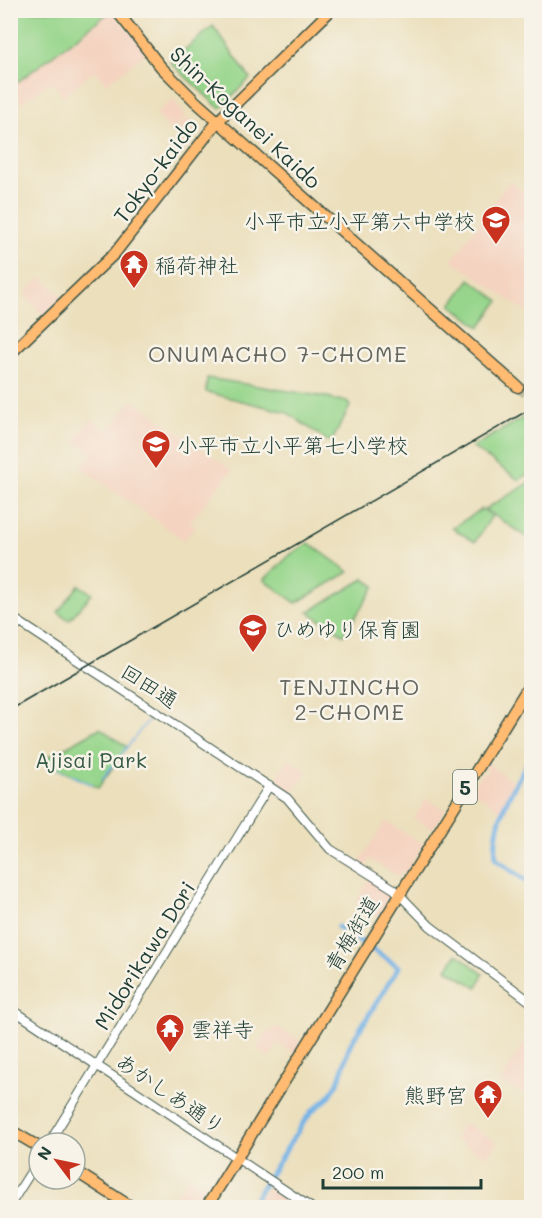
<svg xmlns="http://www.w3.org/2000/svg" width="542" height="1218" viewBox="0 0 542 1218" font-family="Mali,'Klee One',sans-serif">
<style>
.built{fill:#f4d3c0}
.green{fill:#96d58b;stroke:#5a8960;stroke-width:1.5}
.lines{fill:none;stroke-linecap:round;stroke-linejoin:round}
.stream{stroke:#73b2e6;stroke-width:1.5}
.canal{stroke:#73b2e6;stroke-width:5}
.major-tunnel{stroke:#c2bfa1;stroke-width:10;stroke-dasharray:10 5;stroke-linecap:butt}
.minor-casing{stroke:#3e5548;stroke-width:10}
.major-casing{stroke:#3e5548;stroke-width:13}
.minor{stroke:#fff;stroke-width:8}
.major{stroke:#ffbb71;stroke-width:10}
.rail{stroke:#1f3d34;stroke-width:1.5}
.labels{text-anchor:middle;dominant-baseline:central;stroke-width:5;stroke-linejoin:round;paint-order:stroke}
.shield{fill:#f7f3e8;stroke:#60746a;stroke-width:1.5}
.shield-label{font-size:20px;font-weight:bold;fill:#1f3d34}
.street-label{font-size:21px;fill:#1f3d34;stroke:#f7f3e8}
.poi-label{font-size:21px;fill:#1f3d34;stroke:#f7f3e8;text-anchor:start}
.park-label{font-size:21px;fill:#375b45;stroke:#f7f3e8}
.neighbourhood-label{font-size:22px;letter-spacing:1.5px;fill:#64665d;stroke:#f7f3e8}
</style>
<rect width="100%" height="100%" fill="#f7f3e8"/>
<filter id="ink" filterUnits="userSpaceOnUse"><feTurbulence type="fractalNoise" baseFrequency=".0167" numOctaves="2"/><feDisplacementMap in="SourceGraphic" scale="12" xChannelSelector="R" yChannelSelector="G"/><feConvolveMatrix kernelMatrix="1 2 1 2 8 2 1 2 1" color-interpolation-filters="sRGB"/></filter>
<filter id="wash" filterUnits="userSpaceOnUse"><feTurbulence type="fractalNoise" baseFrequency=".008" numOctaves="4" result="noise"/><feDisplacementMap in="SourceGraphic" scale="24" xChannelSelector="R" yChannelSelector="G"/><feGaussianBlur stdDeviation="1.35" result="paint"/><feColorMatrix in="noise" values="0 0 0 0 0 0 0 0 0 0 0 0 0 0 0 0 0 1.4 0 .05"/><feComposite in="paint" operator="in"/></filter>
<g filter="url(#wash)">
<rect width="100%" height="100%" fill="#ebdfbc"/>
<g class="built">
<polygon points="111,11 148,52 106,84 95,70 63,96 51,81 22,103 14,94 11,96 11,87"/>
<polygon points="173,100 186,116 179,122 182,123 187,118 195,128 195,136 187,147 173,132 179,125 177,124 170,131 156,113"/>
<polygon points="509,181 531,198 531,315 452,260"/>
<polygon points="41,277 63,297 45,315 40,313 24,294"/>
<polygon points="132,400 232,470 190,522 196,526 184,540 80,467 93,454 74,441 92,419 108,431"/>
<polygon points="288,759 307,771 290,796 274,783"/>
<polygon points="486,762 513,782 500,810 470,789 482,773 488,774 485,767"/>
<polygon points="426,798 445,810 433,829 414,819"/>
<polygon points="386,821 423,844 405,874 402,872 399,877 370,859 365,867 359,862"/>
<polygon points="369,878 391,892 392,896 378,917 356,903"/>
<polygon points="276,1027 303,1042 295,1054 278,1043 269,1057 258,1050 258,1045 266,1034"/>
<polygon points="531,1030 531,1098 501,1082"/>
<polygon points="464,1123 497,1142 488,1157 455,1139"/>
<polygon points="189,1176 211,1190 200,1207 187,1207 174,1199"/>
<polygon points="268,1186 300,1207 264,1207 256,1203"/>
</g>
<g class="green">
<polygon points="11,11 111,11 11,87"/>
<polygon points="213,26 250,78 220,109 170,62"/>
<polygon points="470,279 499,301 480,327 451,305"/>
<polygon points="207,378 332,398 334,400 347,401 350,406 333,439 328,441 286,412 206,392"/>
<polygon points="528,415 531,421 531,472 519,480 472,447"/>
<polygon points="531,482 531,540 485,509"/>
<polygon points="482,509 492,516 475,542 452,528"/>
<polygon points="309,543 349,572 296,603 264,580 291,554"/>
<polygon points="364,579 375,586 344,635 308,612"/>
<polygon points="79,585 92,594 69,620 58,612"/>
<polygon points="100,728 127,747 98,788 54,766 46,758"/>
<polygon points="456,955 459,955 483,974 477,988 447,969"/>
</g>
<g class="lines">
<g class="stream">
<polyline points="43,762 93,785"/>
<polyline points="102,779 153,714"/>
</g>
<g class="canal">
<path d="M532,755C513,788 492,819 496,859L532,885"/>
<polyline points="249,1208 303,1123 311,1112 328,1098 338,1083 350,1045 399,967 338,927"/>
</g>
</g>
</g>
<g filter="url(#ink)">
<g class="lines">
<polyline class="major-tunnel" points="518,387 532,399"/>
<g class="minor-casing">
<g id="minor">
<polyline points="10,616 287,798 330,849 394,889 430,926 532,1003"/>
<polyline points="10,1008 312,1208"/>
<polyline points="49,1143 269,786"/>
<polyline points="10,1205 39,1159"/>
</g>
</g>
<g class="major-casing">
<g id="major">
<polyline points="116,10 161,67 195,101 518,387"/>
<polyline points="10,354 115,253 218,121 331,10"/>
<polyline points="10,1130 39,1147"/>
<polyline points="75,1171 133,1208"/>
<polyline points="206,1208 532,681"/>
</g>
</g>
<use href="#minor" class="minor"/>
<use href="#major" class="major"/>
<polyline class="rail" points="10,710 532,408"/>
</g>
</g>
<defs>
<g id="school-pin" transform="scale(1.5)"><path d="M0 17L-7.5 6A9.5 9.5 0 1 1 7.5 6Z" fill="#c8321e" stroke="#f7f3e8"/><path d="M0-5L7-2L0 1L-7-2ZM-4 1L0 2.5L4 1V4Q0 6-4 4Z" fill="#fff"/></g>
<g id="temple-pin" transform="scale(1.5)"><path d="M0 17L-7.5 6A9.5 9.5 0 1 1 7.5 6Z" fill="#c8321e" stroke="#f7f3e8"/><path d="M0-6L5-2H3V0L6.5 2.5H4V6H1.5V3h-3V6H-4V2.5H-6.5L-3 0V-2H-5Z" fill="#fff"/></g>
</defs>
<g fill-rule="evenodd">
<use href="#school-pin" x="496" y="220"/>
<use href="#temple-pin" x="134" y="264"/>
<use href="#school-pin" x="156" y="444"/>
<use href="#school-pin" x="253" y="628"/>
<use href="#temple-pin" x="170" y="1028"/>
<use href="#temple-pin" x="488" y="1094"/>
</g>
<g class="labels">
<rect class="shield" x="453" y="770" width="24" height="34" rx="4.5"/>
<g class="shield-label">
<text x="465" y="787">5</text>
</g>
<g class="street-label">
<text transform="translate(246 117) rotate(43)">Shin-Koganei Kaido</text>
<text transform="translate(155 170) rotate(-53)">Tokyo-kaido</text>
<text transform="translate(150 685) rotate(33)">回田通</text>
<text transform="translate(351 933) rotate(-59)">青梅街道</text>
<text transform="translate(144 955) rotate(-58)">Midorikawa Dori</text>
<text transform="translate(171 1093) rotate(34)">あかしあ通り</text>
</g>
<g class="poi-label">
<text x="475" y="220" text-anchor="end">小平市立小平第六中学校</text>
<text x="155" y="264">稲荷神社</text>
<text x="177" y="444">小平市立小平第七小学校</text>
<text x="274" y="628">ひめゆり保育園</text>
<text x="191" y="1028">雲祥寺</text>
<text x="467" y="1094" text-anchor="end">熊野宮</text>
</g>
<g class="park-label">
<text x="91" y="759">Ajisai Park</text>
</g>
<g class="neighbourhood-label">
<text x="278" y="353">ONUMACHO 7-CHOME</text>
<text x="350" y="686">TENJINCHO<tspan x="350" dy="25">2-CHOME</tspan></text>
</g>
</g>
<rect width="542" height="1218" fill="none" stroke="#f7f3e8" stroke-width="36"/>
<g transform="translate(57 1161) rotate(302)"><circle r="28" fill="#f7f3e8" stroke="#a1aaa0" stroke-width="1.5"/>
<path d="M0-4.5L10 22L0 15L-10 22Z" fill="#c8321e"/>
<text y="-9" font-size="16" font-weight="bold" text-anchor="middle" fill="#1f3d34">N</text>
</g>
<path d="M323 1179v9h158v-9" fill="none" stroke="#1f3d34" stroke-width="3"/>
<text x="332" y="1179" font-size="18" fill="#1f3d34" stroke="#f7f3e8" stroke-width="4.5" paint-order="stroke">200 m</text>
</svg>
